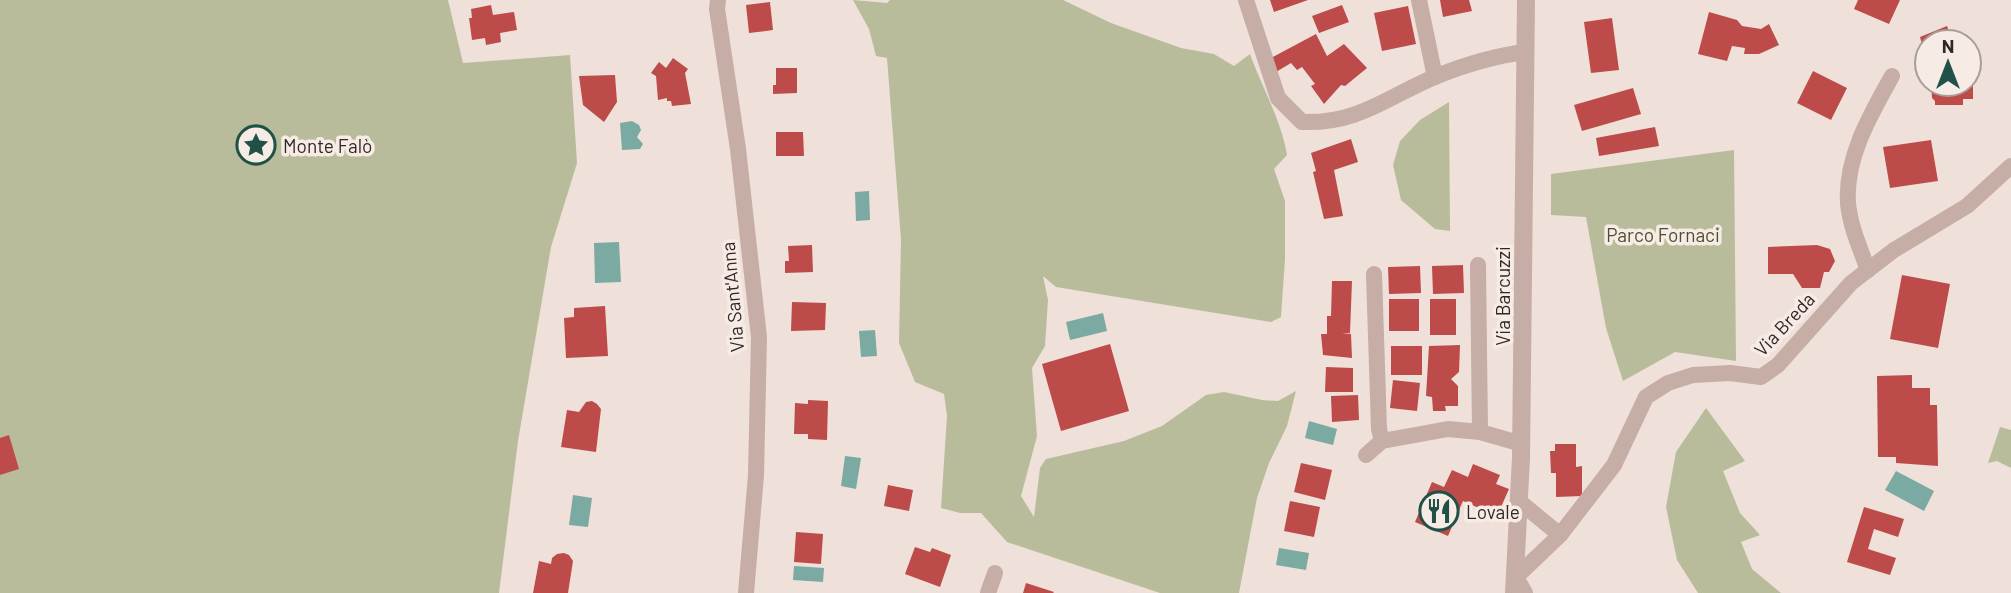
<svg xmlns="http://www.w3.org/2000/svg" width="2011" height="593" viewBox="0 0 2011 593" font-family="Barlow,sans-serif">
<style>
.green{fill:#b9bc9a}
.water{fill:#7aaaa1}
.building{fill:#bd4b49}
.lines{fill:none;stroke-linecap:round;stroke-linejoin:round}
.minor{stroke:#c6ada6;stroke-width:16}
.tertiary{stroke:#c6ada6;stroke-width:18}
.labels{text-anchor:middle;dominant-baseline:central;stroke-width:7;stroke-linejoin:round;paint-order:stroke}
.poi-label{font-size:19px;fill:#332726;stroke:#f7ebe5;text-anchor:start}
.park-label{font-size:19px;fill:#4a4f2c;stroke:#f7ebe5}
.street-label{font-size:19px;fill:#332726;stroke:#f7ebe5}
</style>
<rect width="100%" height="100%" fill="#efe0d9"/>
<g class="green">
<polygon points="0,0 448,0 463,63 570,55 577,163 551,247 518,441 499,593 0,593"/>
<path d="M853,0L887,3L890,0H1063L1111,23L1181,48L1214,54L1234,66L1250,54C1262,88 1281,119 1287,155L1274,169L1285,201V259L1281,317L1271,322L1056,287L1043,276L1048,300L1045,346L1032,368L1037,436L1021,496L1034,517L1040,468L1046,459L1124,441L1162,426L1206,395L1224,392L1262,400L1278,401L1296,391L1287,426L1269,463L1257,498L1239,593H1160L1007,542L981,513H960L941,508L947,416L944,394L915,382L899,343L901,240L887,58L876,56L869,29Z"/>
<polygon points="1449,102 1450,231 1435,229 1401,200 1393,165 1400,141 1420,120"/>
<polygon points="1734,150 1736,361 1675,352 1623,381 1606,328 1586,217 1551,215 1551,174"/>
<polygon points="1706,408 1745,461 1723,471 1740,513 1760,535 1741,542 1752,569 1781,593 1698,593 1677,560 1666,507 1676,452"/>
<polygon points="2000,427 2011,430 2011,468 1997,461 1988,463"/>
</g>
<g class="water">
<polygon points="632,121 639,125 641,130 637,137 643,144 640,149 622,150 620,123"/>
<polygon points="869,191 870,220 856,221 855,192"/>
<polygon points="619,242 621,282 595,283 594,243"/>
<polygon points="1103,313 1107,331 1070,340 1066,322"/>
<polygon points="875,330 877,356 861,357 859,331"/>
<polygon points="1309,421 1337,429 1333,445 1305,438"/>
<polygon points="845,456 861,458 856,489 841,486"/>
<polygon points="1896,471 1934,491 1924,511 1885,490"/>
<polygon points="573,495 592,498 588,527 569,525"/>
<polygon points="1279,548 1309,553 1306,570 1276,565"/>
<polygon points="794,566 824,568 823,582 793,580"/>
</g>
<g class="building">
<polygon points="1270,0 1308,0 1274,12"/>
<polygon points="1440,0 1469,0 1472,11 1443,17"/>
<polygon points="1858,0 1900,0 1889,24 1854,9"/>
<polygon points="770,2 773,30 749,33 746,5"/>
<polygon points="491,5 493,15 514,12 517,30 500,33 501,42 486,45 485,38 472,40 469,18 472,18 471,9"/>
<polygon points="1342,5 1349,22 1319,33 1312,16"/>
<polygon points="1408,6 1416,44 1382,51 1374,13"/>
<polygon points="1709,12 1737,20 1742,26 1761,29 1769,24 1779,45 1759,54 1744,54 1745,48 1732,46 1727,61 1698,54"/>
<polygon points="1612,18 1619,70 1591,73 1584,22"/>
<polygon points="1947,26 1953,42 1927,42 1926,58 1920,37"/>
<polygon points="1316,34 1327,56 1344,44 1367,68 1345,86 1341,85 1324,104 1311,86 1315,84 1302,67 1297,70 1291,63 1276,72 1271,58"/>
<polygon points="673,58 688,69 685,73 691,104 672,106 671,101 667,101 667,98 658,100 656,76 651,73 659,62 666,68"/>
<polygon points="776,68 797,68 797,93 773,94 773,85 776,85"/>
<polygon points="1813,71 1847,88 1831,120 1797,103"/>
<polygon points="1969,71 1973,71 1973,99 1963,99 1963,105 1935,105 1935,101 1932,98 1931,84 1969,84"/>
<polygon points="615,75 617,102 604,122 583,105 579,76"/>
<polygon points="1633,88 1641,114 1582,131 1574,105"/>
<polygon points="1655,127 1659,146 1599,156 1596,138"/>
<polygon points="776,132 803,132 804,156 776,156"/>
<polygon points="1351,139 1358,162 1334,170 1343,216 1324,219 1313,172 1316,171 1311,153"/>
<polygon points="1931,140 1938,181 1890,188 1883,147"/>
<polygon points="812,245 813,272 785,273 785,261 789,261 788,246"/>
<polygon points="1817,245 1830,249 1835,261 1829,272 1824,272 1820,288 1802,288 1793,274 1768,274 1768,247"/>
<polygon points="1463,265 1464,293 1433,294 1432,266"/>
<polygon points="1420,266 1421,293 1389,294 1388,267"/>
<polygon points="1902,275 1950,284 1938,348 1890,339"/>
<polygon points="1332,281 1352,281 1350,333 1342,333 1351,334 1352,358 1323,355 1321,334 1327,334 1327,316 1331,316"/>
<rect x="1389" y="299" width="30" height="32"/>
<rect x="1430" y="299" width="26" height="36"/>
<polygon points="792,302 826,303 825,330 791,331"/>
<polygon points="605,306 608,356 566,358 564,318 574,317 574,308"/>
<polygon points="1110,344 1129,411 1061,431 1042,364"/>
<polygon points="1460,345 1459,372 1451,379 1458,386 1458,406 1445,406 1446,411 1433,411 1432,397 1426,396 1429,346"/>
<rect x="1391" y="346" width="31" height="29"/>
<polygon points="1326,367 1353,368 1353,392 1325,392"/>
<polygon points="1912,375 1912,388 1930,388 1930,405 1937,405 1938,466 1896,463 1896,457 1878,457 1877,376"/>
<polygon points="1393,380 1420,383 1417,411 1390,408"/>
<polygon points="1358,395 1359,420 1332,422 1331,396"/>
<polygon points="808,400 828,401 827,440 808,439 808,434 794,434 795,403 808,404"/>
<polygon points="592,401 597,404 601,409 596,452 561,447 567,410 579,412 586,402"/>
<polygon points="9,435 19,469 0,475 0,438"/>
<polygon points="1555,444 1576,444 1576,467 1582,466 1582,496 1556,497 1556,473 1551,473 1550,451 1555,451"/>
<polygon points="1301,463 1332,470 1325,500 1294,492"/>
<polygon points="1473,464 1500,475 1496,484 1509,489 1497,516 1463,501 1448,536 1415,522 1432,482 1444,487 1452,470 1468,477"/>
<polygon points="888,485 913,490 909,511 884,506"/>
<polygon points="1290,501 1320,507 1314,537 1284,531"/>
<polygon points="1864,507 1904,519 1898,537 1874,529 1868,549 1896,558 1890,575 1847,562"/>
<polygon points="796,532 823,534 821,564 794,562"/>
<polygon points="915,547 930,552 932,548 951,555 940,587 905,574"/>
<polygon points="564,553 569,555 573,561 568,593 533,593 539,561 551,564 552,558 557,554"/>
<polygon points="1026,583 1054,592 1053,593 1023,593"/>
</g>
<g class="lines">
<g class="minor">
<polyline points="718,0 717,9 738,149 759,337 756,475 746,593"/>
<path d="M1246,0L1278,98L1302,122C1360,124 1388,96 1437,76C1467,64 1493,56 1525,52"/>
<polyline points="1419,0 1435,77"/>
<polyline points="1478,265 1480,432"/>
<path d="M1868,270C1860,248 1850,226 1848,203C1845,157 1871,114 1892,76"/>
<polyline points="1374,274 1379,429 1382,441"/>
<polyline points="1366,455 1382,441 1448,429 1480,432 1522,444"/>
<polyline points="1520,502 1560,535"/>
<polyline points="988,593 995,573"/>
<polyline points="1525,593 1516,577 1560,535 1614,465 1646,397 1668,383 1693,375 1730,373 1761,377 1778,365 1851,283 1894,250 1967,206 2011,166"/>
</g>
<polyline class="tertiary" points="1514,593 1521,458 1526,0"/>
</g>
<defs>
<g id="sight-ring" transform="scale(2.0125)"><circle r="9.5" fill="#f7ebe5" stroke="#1f5149" stroke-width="1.5"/><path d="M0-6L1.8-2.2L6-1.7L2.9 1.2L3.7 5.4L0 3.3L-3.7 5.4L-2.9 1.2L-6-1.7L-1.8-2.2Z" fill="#1f5149"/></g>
<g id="restaurant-ring" transform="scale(2.0125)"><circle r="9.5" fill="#f7ebe5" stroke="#1f5149" stroke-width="1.5"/><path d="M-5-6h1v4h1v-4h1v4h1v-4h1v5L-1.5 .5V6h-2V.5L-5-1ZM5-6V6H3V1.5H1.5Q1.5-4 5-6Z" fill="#1f5149"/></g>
</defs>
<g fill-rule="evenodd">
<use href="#sight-ring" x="256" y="145"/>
<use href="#restaurant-ring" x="1439" y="511"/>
</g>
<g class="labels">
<g class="poi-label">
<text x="283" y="145">Monte Falò</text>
<text x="1466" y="511">Lovale</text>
</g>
<g class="park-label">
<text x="1663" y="234">Parco Fornaci</text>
</g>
<g class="street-label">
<text transform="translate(1502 296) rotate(-90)">Via Barcuzzi</text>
<text transform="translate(732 297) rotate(-95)">Via Sant'Anna</text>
<text transform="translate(1784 324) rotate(-47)">Via Breda</text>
</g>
</g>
<g transform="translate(1948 63)"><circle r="33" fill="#f7ebe5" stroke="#a99d99" stroke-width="2"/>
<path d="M0-5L12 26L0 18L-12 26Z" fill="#1f5149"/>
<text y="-10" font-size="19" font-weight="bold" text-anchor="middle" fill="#332726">N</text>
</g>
</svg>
